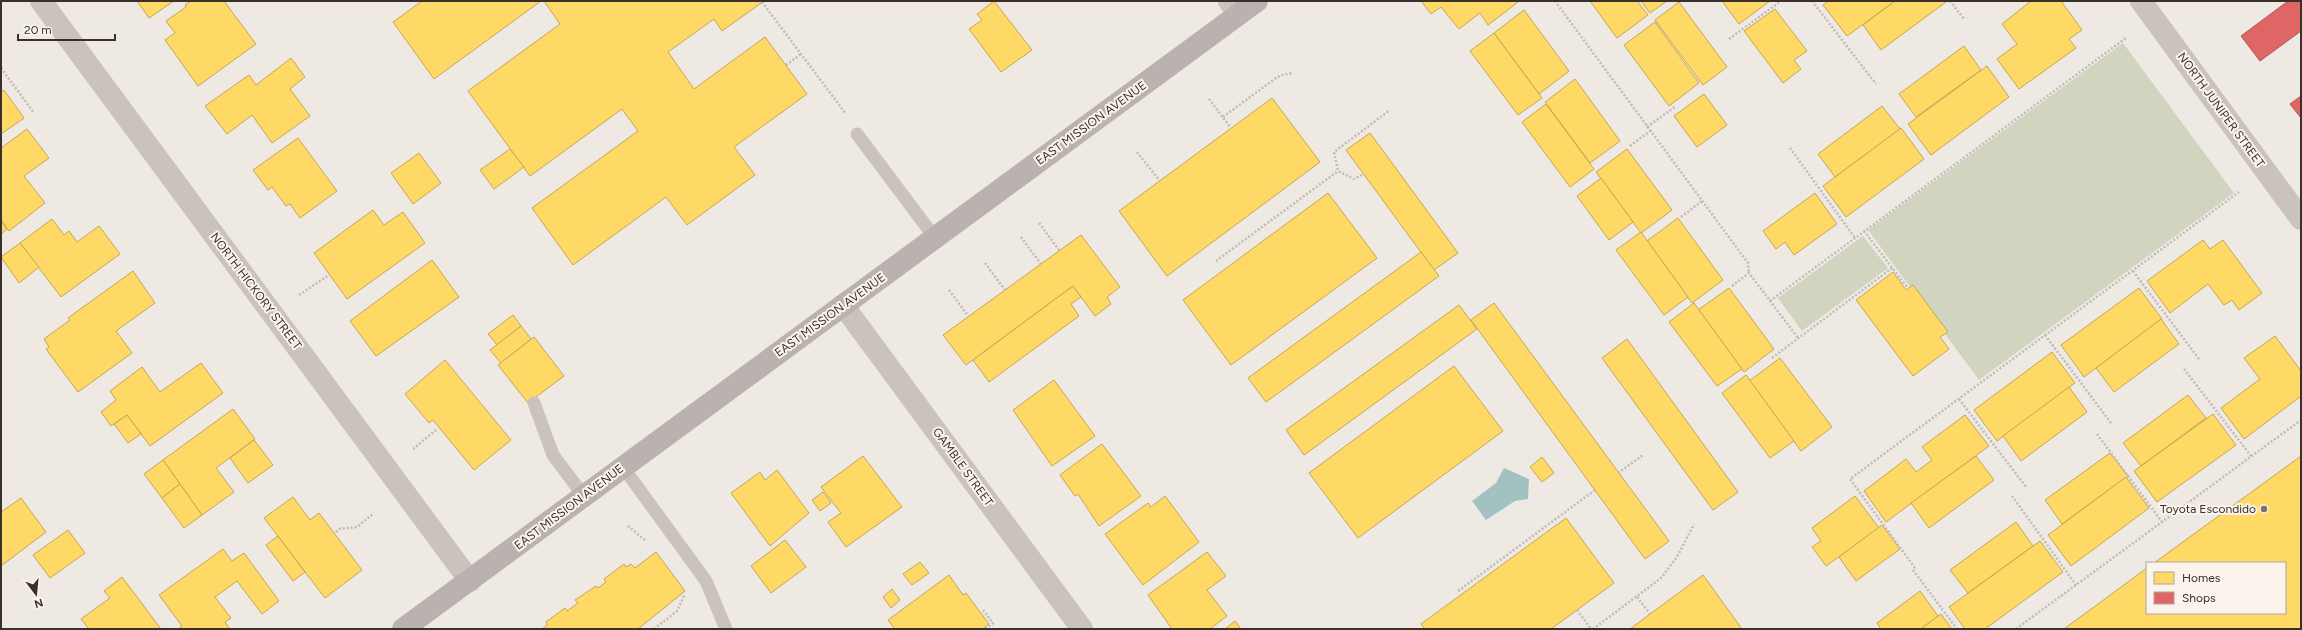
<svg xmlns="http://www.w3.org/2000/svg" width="2302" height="630" viewBox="0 0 2302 630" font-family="Figtree,sans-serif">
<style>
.green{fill:#d1d4bf}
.water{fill:#a1c2c0}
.homes{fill:#ffd966;stroke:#c4a654}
.shops{fill:#e06666;stroke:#ae5654}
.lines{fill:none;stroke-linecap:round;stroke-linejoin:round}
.path{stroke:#c1bab6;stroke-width:2.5;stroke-dasharray:2 2;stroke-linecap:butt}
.service{stroke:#c9c2bd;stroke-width:13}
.minor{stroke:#c9c2bd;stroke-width:22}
.tertiary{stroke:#c9c2bd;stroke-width:22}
.secondary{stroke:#b9b2ae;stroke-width:22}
.poi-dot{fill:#79706c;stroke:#fbf4ed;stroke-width:1.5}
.labels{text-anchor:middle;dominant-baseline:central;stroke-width:4;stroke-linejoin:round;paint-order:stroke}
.street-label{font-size:12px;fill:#3a2f2b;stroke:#fbf4ed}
.poi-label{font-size:12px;fill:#3a2f2b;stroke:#fbf4ed;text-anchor:end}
</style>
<rect width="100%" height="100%" fill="#efe9e4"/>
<g class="green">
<polygon points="2123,43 2234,193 1979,380 1868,230"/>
<polygon points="1863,236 1888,268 1802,331 1778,298"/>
</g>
<polygon class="water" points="1504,468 1529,479 1528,499 1515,501 1486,520 1472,501 1496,483"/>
<g class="homes">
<polygon points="137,1 174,1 149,18"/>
<polygon points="191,1 224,1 256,44 198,86 165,40 175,33 166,21 186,7 185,5"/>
<polygon points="422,1 541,1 434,79 393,22"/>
<polygon points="544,1 764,1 722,31 714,19 668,52 694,89 765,37 807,94 734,147 755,175 687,225 666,197 573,265 532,208 638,131 622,109 530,176 468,91 560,24"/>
<polygon points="994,1 1032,50 1001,72 969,29 982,20 977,14"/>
<polygon points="1421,1 1517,1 1518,2 1488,25 1480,13 1459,29 1441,7 1431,14"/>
<polygon points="1590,1 1637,1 1648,15 1617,38"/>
<polygon points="1641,1 1667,1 1650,13"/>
<polygon points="1722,1 1770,1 1739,24"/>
<polygon points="1829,1 1895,1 1847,36 1823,5"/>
<polygon points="1895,1 1946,1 1946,2 1881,50 1863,25"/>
<polygon points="2031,1 2061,1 2082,30 2069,39 2076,48 2019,89 1997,59 2017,44 2002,24"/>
<polygon points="1679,2 1727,67 1703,85 1655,20"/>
<polygon points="1775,9 1807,51 1794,60 1801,69 1783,83 1744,31"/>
<polygon points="1524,10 1569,71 1539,94 1494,33"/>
<polygon points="1655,22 1699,83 1669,106 1624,45"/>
<polygon points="1494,33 1542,98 1518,115 1470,51"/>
<polygon points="1964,46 1981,70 1916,117 1899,94"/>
<polygon points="291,58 305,77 290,89 310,116 272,143 252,115 227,134 205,106 249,75 256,85"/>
<polygon points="1987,66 2009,97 1931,155 1908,124"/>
<polygon points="1575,79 1620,141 1590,163 1545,102"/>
<polygon points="4,90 24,118 1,134 1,92"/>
<polygon points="1704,94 1727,125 1697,147 1674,116"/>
<polygon points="1272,98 1320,162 1167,276 1119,211"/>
<polygon points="1546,104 1594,169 1570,187 1522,122"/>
<polygon points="1882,106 1900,129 1835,177 1818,154"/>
<polygon points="1901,128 1924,159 1846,217 1823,186"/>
<polygon points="27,129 49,158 24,176 45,203 9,231 1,220 1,148"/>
<polygon points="1370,133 1458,253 1434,270 1346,150"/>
<polygon points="298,138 337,191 300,218 290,204 286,206 272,187 268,190 253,170"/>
<polygon points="510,149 524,167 494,189 480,170"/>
<polygon points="1627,149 1672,210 1641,233 1596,172"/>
<polygon points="419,153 441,183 413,204 391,173"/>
<polygon points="1601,178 1633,222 1609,240 1577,196"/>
<polygon points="1328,193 1377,258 1231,365 1183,300"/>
<polygon points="1815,193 1837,224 1794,255 1785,242 1776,249 1763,231"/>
<polygon points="373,210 384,225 403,212 425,243 347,299 314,253"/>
<polygon points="1678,218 1723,280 1692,303 1647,241"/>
<polygon points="52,219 64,235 69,231 77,242 99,226 120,254 61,297 20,243"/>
<polygon points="1,220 7,229 1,234"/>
<polygon points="1641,232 1688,297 1664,315 1616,250"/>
<polygon points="1081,235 1120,287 1107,297 1111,304 1095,316 1073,286 966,365 943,335"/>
<polygon points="2203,240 2210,249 2223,240 2262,293 2239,310 2232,300 2224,305 2208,284 2170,313 2147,281"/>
<polygon points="20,243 39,267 19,283 1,257"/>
<polygon points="1421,252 1439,276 1266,402 1248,378"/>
<polygon points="432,260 459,297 376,356 350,321"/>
<polygon points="133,271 155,303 116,331 132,353 78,392 46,349 49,347 44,339 70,320 68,318"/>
<polygon points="1893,272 1906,290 1913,285 1948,332 1940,337 1949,349 1913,376 1856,300"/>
<polygon points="1073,286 1081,297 1071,304 1079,316 989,382 973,360"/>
<polygon points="1729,288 1774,349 1744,372 1698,310"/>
<polygon points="2139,288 2162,319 2084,377 2061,345"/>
<polygon points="1494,303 1669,541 1645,559 1471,320"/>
<polygon points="1694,303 1742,369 1717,386 1669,322"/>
<polygon points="1459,305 1477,329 1304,455 1286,430"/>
<polygon points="513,315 521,326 497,345 488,334"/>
<polygon points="2161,319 2179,344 2114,392 2096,368"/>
<polygon points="521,326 531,339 501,363 490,350"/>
<polygon points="2275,336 2301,371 2301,396 2244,439 2221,408 2260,379 2244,358"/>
<polygon points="534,337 564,376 528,403 498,365"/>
<polygon points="1627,339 1738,492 1713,510 1602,358"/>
<polygon points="2052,352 2075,383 1997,441 1974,410"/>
<polygon points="1780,358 1832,427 1801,451 1749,381"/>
<polygon points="445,360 511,440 474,470 433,420 429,423 405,394"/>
<polygon points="201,363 223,393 150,446 127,415 111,426 101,412 116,400 110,391 142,367 160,392"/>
<polygon points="1454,366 1503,431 1358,538 1309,473"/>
<polygon points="1746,375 1794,441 1770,458 1722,393"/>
<polygon points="1054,380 1095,436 1052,466 1013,410"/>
<polygon points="2069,387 2087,412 2021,461 2003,436"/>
<polygon points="2188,395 2206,418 2141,466 2123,443"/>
<polygon points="233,409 255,439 216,468 234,492 202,515 163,460"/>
<polygon points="2213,414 2236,445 2157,502 2134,471"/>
<polygon points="127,415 141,434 128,443 114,424"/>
<polygon points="1965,415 1989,446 1886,522 1864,491 1906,459 1916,472 1932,460 1922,447"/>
<polygon points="254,440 273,465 248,483 230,458"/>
<polygon points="1102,444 1141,496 1099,526 1078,494 1075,496 1060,475"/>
<polygon points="2110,453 2128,476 2062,524 2045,500"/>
<polygon points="863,456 902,507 846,547 828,522 841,513 821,487"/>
<polygon points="1976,456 1994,480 1929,528 1911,503"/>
<polygon points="2301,456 2301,629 2064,629 2147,568 2147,613 2285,613 2285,563 2154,563"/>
<polygon points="1542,457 1554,473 1542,482 1530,467"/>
<polygon points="163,460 180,484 162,498 144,474"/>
<polygon points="777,470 809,513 770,546 731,493 760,472 765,480"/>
<polygon points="2126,477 2149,508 2071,566 2048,535"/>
<polygon points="180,484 202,515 184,528 162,498"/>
<polygon points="823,492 831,503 820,511 812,500"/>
<polygon points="1165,496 1199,542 1143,585 1105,534 1148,503 1151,507"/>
<polygon points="1855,496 1879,528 1826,566 1812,547 1821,541 1812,528"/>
<polygon points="293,497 310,520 319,513 362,570 325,598 264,518"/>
<polygon points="21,498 46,532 1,566 1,512"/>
<polygon points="1566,518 1614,583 1551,629 1425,629 1421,624"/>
<polygon points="2016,522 2033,546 1968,593 1950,570"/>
<polygon points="1882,525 1900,549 1856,581 1839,557"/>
<polygon points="68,530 85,553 50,578 33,555"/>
<polygon points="278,536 305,572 293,581 266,545"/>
<polygon points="785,540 806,567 771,593 751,566"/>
<polygon points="2040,541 2063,572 1985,629 1965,629 1949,607"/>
<polygon points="223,549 232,561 244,553 279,601 262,614 237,581 215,597 231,618 225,622 230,629 178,629 182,626 159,595"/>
<polygon points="656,552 685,591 638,629 542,629 547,625 546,622 565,608 567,611 578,603 575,600 596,586 598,588 606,582 604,579 624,564 626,567 631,564 635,568"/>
<polygon points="1207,552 1226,576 1207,590 1227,616 1210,629 1172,629 1148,595"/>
<polygon points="920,562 929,573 912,585 903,574"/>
<polygon points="949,575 963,595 966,593 989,624 983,629 895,629 888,620"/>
<polygon points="1703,575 1742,629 1630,629 1650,614"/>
<polygon points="122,577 161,629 89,629 81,619 110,598 104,591"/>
<polygon points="892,589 900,600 891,608 883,597"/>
<polygon points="1920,591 1938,616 1921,629 1881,629 1877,623"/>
<polygon points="1941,614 1952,629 1921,629 1938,616"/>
<polygon points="1235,621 1241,629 1225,629"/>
</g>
<g class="shops">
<polygon points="2288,1 2301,1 2301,31 2260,61 2241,36"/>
<polygon points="2301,96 2301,118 2290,104"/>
</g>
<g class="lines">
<g class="path">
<polyline points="1555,1 1748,263 1749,273"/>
<polyline points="1812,1 1876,84"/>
<polyline points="1950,1 1964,19"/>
<polyline points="762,2 846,114"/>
<polyline points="1729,39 1781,1"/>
<polyline points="786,65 801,54"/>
<polyline points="1,68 34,113"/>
<polyline points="1209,99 1231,128"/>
<polyline points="1223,117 1276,78 1282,75 1293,73"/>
<polyline points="1647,127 1676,106"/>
<polyline points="1630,146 1650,131"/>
<polyline points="1790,148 1855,238"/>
<polyline points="1137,152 1160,181"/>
<polyline points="1362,175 1354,179 1338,171 1334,152 1390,110"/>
<polyline points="1681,217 1702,201"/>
<polyline points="1039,223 1059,250"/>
<polyline points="1864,231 1907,287"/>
<polyline points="1021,237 1041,264"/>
<polyline points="1216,261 1338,171"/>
<polyline points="985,263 1005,290"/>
<polyline points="2133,271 2199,359"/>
<polyline points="1732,286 1749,273 1798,338"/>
<polyline points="949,290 969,317"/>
<polyline points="299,295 329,275"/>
<polyline points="1770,301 2126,38"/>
<polyline points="2045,335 2111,423"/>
<polyline points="1772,358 1892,268"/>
<polyline points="2184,369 2251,456"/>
<polyline points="1959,399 2026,487"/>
<polyline points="2097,434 2162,522"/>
<polyline points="413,449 436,430"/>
<polyline points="1618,473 1643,455"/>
<polyline points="2012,496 2076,585"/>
<polyline points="628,526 646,541"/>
<polyline points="336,532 339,529 357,527 374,513"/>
<polyline points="1915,568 1850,479 2239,192"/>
<polyline points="1913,570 1957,629"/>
<polyline points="1458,591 1595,490"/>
<polyline points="1637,597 1650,614"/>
<polyline points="983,610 993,623 985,629"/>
<polyline points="1577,610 1591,629"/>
<polyline points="654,629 677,611 685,594"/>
<polyline points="1593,629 1661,578 1677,557 1694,524"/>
<polyline points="2016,629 2301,420"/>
</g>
<g class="service">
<polyline points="857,134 935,238"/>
<polyline points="534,403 553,455 583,495"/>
<polyline points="623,467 706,581 726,629"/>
</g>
<g class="minor">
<polyline points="1229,1 1239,14"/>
<polyline points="2141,1 2301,219"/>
<polyline points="843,305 1082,629"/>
</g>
<polyline class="tertiary" points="41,1 470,581"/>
<polyline class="secondary" points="403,629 1257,1"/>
</g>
<circle class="poi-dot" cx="2264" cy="509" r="4"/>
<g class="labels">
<g class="street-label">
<text transform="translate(2221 110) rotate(54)">NORTH JUNIPER STREET</text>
<text transform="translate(1091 123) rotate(-36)">EAST MISSION AVENUE</text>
<text transform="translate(256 291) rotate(53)">NORTH HICKORY STREET</text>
<text transform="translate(830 315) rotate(-36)">EAST MISSION AVENUE</text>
<text transform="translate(963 467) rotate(54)">GAMBLE STREET</text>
<text transform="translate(569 507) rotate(-37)">EAST MISSION AVENUE</text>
</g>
<g class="poi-label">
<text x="2256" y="509">Toyota Escondido</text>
</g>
</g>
<rect width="2302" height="630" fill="none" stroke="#3a2f2b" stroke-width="4"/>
<rect x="2146" y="562" width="140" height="52" fill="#fbf4ed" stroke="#aea59f"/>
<rect x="2154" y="572" width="20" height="12" fill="#ffd966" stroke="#aea59f"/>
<text x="2182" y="582" font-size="12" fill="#3a2f2b">Homes</text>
<rect x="2154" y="592" width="20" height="12" fill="#e06666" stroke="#aea59f"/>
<text x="2182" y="602" font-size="12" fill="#3a2f2b">Shops</text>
<g transform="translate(36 594) rotate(164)" stroke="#fbf4ed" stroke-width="3" paint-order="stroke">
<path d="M0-3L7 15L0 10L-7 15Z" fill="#3a2f2b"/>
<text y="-6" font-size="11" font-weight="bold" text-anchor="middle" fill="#3a2f2b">N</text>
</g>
<path d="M18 34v6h97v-6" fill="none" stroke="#3a2f2b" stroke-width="2"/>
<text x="24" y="34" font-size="12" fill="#3a2f2b" stroke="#fbf4ed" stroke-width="3" paint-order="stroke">20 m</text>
</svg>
